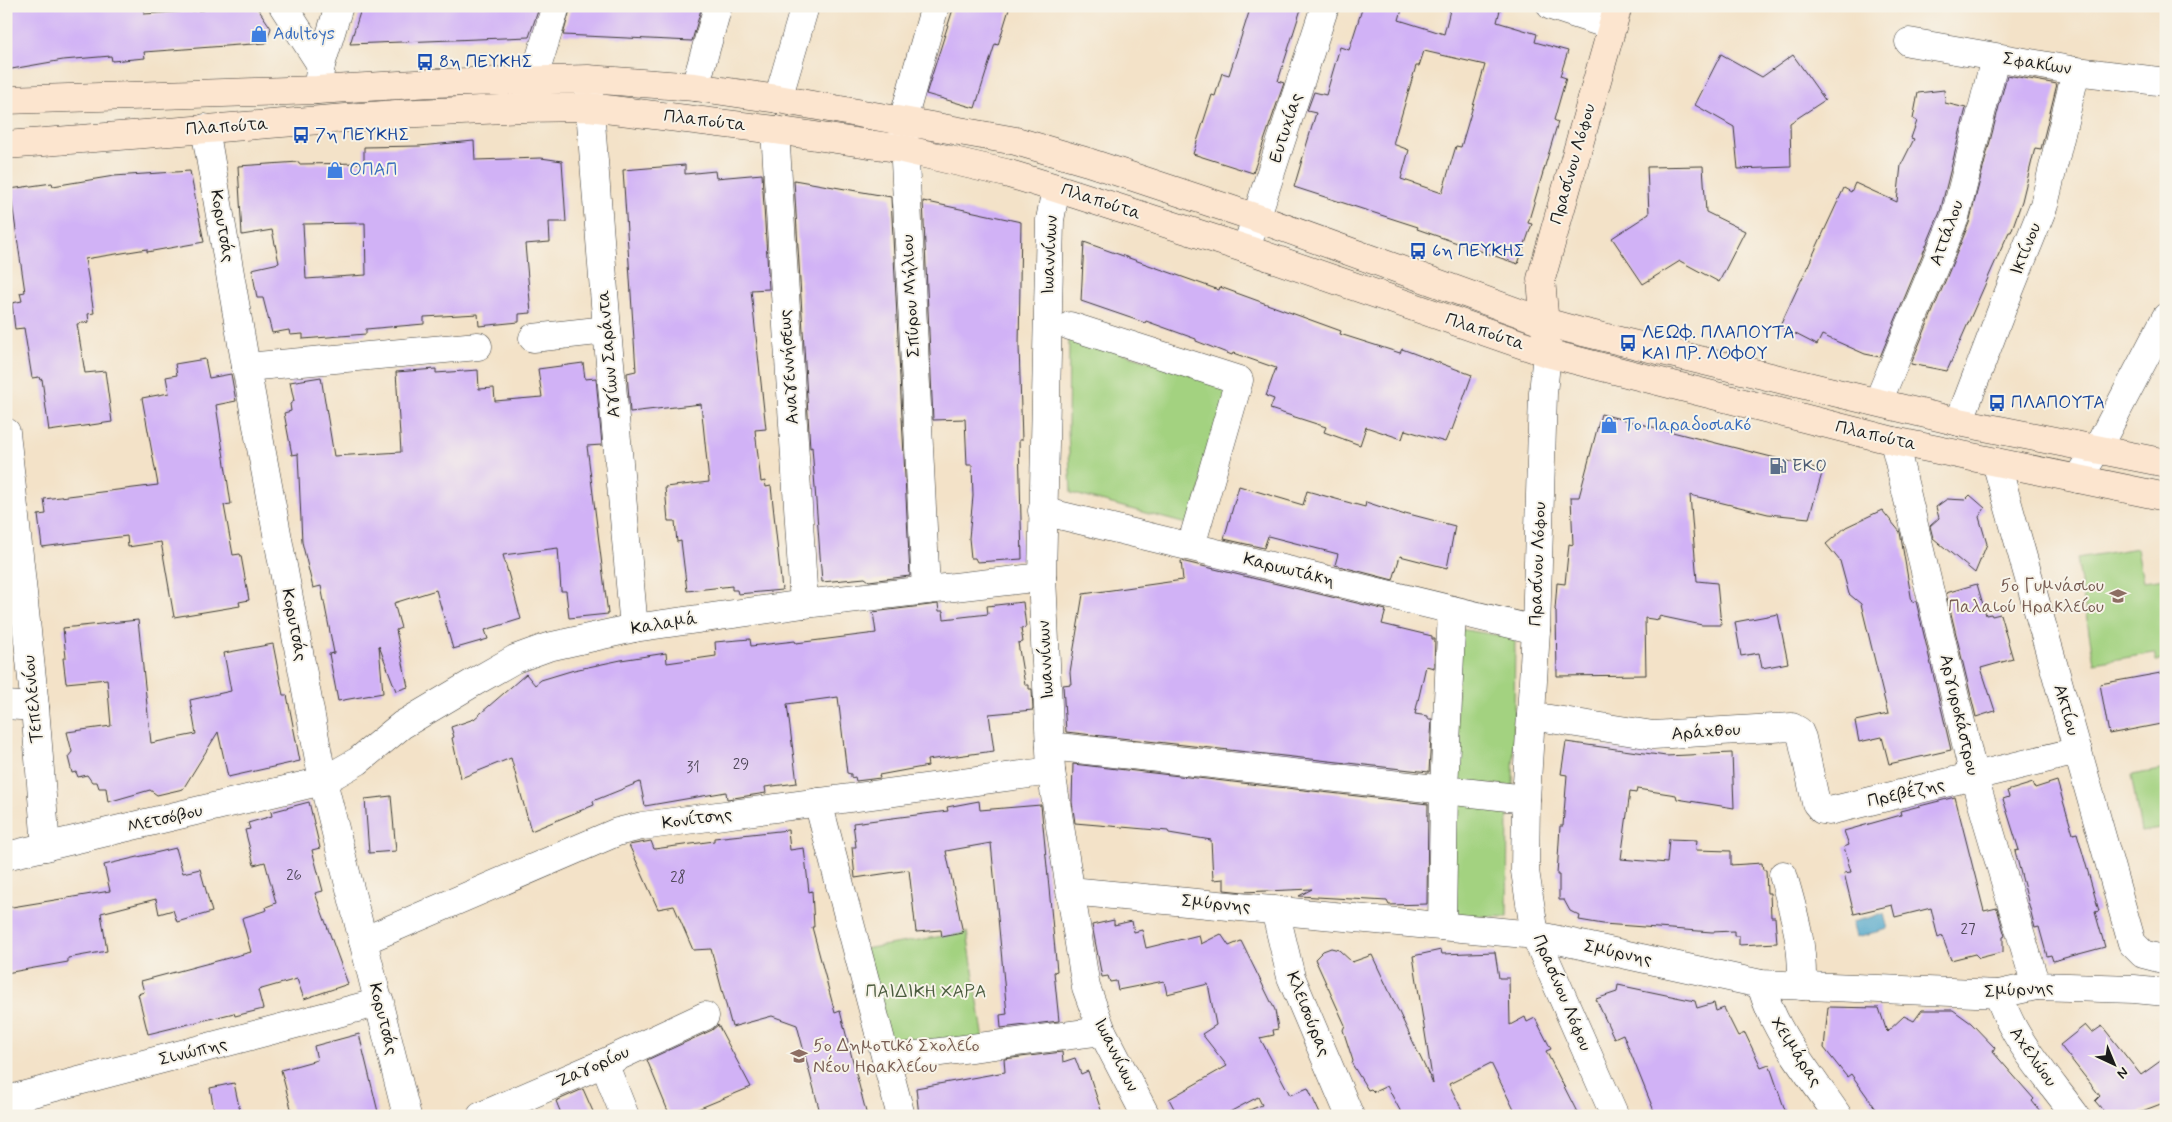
<svg xmlns="http://www.w3.org/2000/svg" width="2172" height="1122" viewBox="0 0 2172 1122" font-family="Mynerve,sans-serif">
<style>
.green{fill:#a3d280;stroke:#60774e}
.water{fill:#4ca4c9;stroke:#346072}
.building{fill:#d1b2f6;fill-rule:evenodd}
.lines{fill:none;stroke-linecap:round;stroke-linejoin:round}
.street-casing{stroke:#3c3a36;stroke-width:29}
.secondary-casing{stroke:#3c3a36;stroke-width:29}
.street{stroke:#fff;stroke-width:28}
.secondary{stroke:#fce5cf;stroke-width:28}
.labels{text-anchor:middle;dominant-baseline:central;stroke-width:4;stroke-linejoin:round;paint-order:stroke}
.number-label{font-size:15px;fill:#494252}
.shop-label{font-size:18px;fill:#366cbe;stroke:#f7f3e8;text-anchor:start}
.transit-label{font-size:18px;fill:#164399;stroke:#f7f3e8;text-anchor:start}
.street-label{font-size:18px;fill:#1c1c1c;stroke:#f7f3e8}
.service-label{font-size:18px;fill:#4e5e75;stroke:#f7f3e8;text-anchor:start}
.education-label{font-size:18px;fill:#785e54;stroke:#f7f3e8;text-anchor:end}
.park-label{font-size:18px;fill:#4b5c3f;stroke:#f7f3e8}
</style>
<rect width="100%" height="100%" fill="#f7f3e8"/>
<filter id="ink" filterUnits="userSpaceOnUse"><feTurbulence type="fractalNoise" baseFrequency=".02" numOctaves="2"/><feDisplacementMap in="SourceGraphic" scale="10" xChannelSelector="R" yChannelSelector="G"/><feConvolveMatrix kernelMatrix="1 2 1 2 8 2 1 2 1" color-interpolation-filters="sRGB"/></filter>
<filter id="wash" filterUnits="userSpaceOnUse"><feTurbulence type="fractalNoise" baseFrequency=".0096" numOctaves="4" result="noise"/><feDisplacementMap in="SourceGraphic" scale="20" xChannelSelector="R" yChannelSelector="G"/><feGaussianBlur stdDeviation="1.12" result="paint"/><feColorMatrix in="noise" values="0 0 0 0 0 0 0 0 0 0 0 0 0 0 0 0 0 1.4 0 .05"/><feComposite in="paint" operator="in"/></filter>
<g filter="url(#wash)">
<rect width="100%" height="100%" fill="#f3e2c8"/>
<g class="green">
<polygon points="1069,337 1229,385 1190,525 1071,493 1068,431"/>
<polygon points="2137,548 2143,581 2166,578 2166,660 2156,661 2154,653 2094,663 2077,558"/>
<polygon points="1459,629 1515,638 1513,786 1454,782"/>
<polygon points="2166,769 2166,828 2141,832 2131,775"/>
<polygon points="1454,802 1508,807 1507,917 1451,915"/>
<polygon points="967,932 984,1040 892,1054 864,949"/>
</g>
<polygon class="water" points="1884,914 1888,929 1856,937 1852,922"/>
<g id="blocks">
<g class="building">
<polygon points="6,6 144,6 144,14 204,10 204,6 256,6 271,28 266,43 144,52 145,58 112,61 111,56 63,60 6,70"/>
<polygon points="362,6 537,6 539,8 529,37 350,44"/>
<polygon points="571,6 702,6 692,41 563,35"/>
<polygon points="954,6 1010,6 998,45 995,44 975,108 926,94"/>
<polygon points="1251,6 1302,6 1278,81 1284,83 1253,173 1193,154 1212,95 1215,96 1222,73 1229,75"/>
<path d="M1363,6H1403L1399,20L1444,34L1451,6H1501L1497,22L1537,34L1535,42L1568,51L1560,76L1566,78L1554,120L1558,122L1528,223L1532,224L1518,264L1417,229L1418,227L1294,187L1316,113L1307,111L1314,92L1326,95L1340,47L1349,50ZM1424,51L1485,65L1461,147L1456,146L1442,193L1401,179L1409,150L1393,144L1416,66H1419Z"/>
<polygon points="1721,54 1762,77 1793,55 1825,100 1790,123 1791,167 1738,169 1734,127 1695,105"/>
<polygon points="2007,75 2057,84 2041,149 2035,148 2022,201 2011,232 2009,232 1992,269 1947,371 1911,364 1969,223"/>
<polygon points="1944,90 1945,103 1966,108 1940,212 1880,357 1865,354 1822,335 1817,345 1780,326 1844,188 1851,192 1855,183 1897,202 1901,165 1914,139 1911,138 1917,121 1913,119 1918,93"/>
<path d="M474,141L475,160L541,158L562,161L566,222H549L550,242L525,244L531,313L519,314V322L479,326L478,314L424,317V324L366,329V334L303,339V334L290,335L289,330L272,333L263,298H257L252,269L279,263L272,230L242,235L238,166L299,162V164L364,163V147L419,146ZM365,223L366,275L306,279L303,224Z"/>
<polygon points="685,165 685,174 715,171 716,178 762,174 769,289 751,290 766,429 755,430 761,482 765,481 766,487 771,486 782,590 738,594 737,590 732,590 732,586 687,591 681,541 677,542 675,521 668,521 665,487 709,482 701,404 630,412 627,373 636,371 623,170"/>
<polygon points="1703,166 1706,212 1745,231 1719,282 1680,261 1643,284 1612,238 1649,214 1647,167"/>
<polygon points="190,171 204,242 147,252 147,249 85,259 94,313 88,314 89,322 77,324 85,373 105,371 112,422 49,431 42,379 40,380 39,377 32,378 24,328 15,329 12,303 22,301 20,293 25,292 10,189 52,183 53,186 114,176"/>
<polygon points="794,180 891,197 910,576 869,581 865,578 822,582 812,447 810,448"/>
<polygon points="923,201 1021,222 1019,346 1022,440 1019,440 1022,559 977,562 975,558 971,558 969,538 973,496 972,465 967,465 965,419 933,420"/>
<polygon points="1084,242 1219,290 1220,287 1341,331 1340,334 1400,353 1402,349 1472,375 1452,430 1450,430 1445,442 1405,430 1402,439 1366,427 1360,445 1324,432 1326,427 1270,409 1274,399 1266,396 1276,368 1233,353 1232,355 1196,341 1196,339 1146,321 1145,323 1081,301"/>
<polygon points="205,359 209,378 231,374 236,401 216,405 231,504 224,505 233,555 240,554 241,556 249,600 239,602 240,606 174,617 161,542 128,547 127,536 42,547 38,515 46,514 44,499 158,485 142,398 169,393 166,377 177,375 175,364"/>
<polygon points="583,363 585,379 596,378 602,445 587,446 608,614 569,618 566,591 561,591 558,548 503,555 521,619 485,630 488,639 453,649 436,590 394,603 401,628 396,630 408,687 396,691 379,646 383,693 338,701 329,654 334,653 321,586 313,588 302,542 298,454 292,455 284,413 291,411 290,404 294,401 290,382 321,377 334,456 401,452 396,372 436,369 436,373 478,370 479,389 494,388 495,401 542,397 538,369"/>
<polygon points="1601,414 1823,470 1809,518 1768,514 1690,495 1697,581 1717,583 1721,625 1702,625 1659,616 1659,620 1645,618 1646,675 1557,676 1556,611 1555,610 1557,583 1565,584 1569,544 1573,545 1571,497 1579,497"/>
<polygon points="1239,486 1303,505 1307,491 1365,507 1366,502 1405,515 1405,513 1455,526 1447,568 1400,556 1393,580 1335,565 1338,554 1268,536 1264,548 1224,539"/>
<polygon points="1970,495 1985,508 1979,517 1987,544 1975,573 1933,538 1930,526 1939,518 1936,507 1947,499 1965,500"/>
<polygon points="1882,510 1900,532 1912,602 1916,601 1951,750 1889,764 1882,737 1859,742 1855,721 1888,714 1861,604 1849,594 1840,561 1826,544 1846,527"/>
<polygon points="1181,561 1386,610 1382,624 1432,636 1432,639 1435,639 1434,668 1426,666 1415,714 1428,716 1428,719 1432,719 1429,772 1066,732 1063,685 1071,684 1070,672 1083,594 1183,580"/>
<polygon points="1977,584 1986,615 1991,614 1992,616 2000,614 2013,659 1981,668 1995,711 1976,717 1946,593"/>
<polygon points="1023,602 1026,627 1021,628 1023,642 1018,643 1025,685 1029,685 1029,689 1032,689 1033,710 989,714 994,751 927,760 928,766 879,775 880,778 856,781 855,777 851,778 851,774 847,773 838,697 787,704 797,783 765,787 766,793 727,799 726,792 645,806 640,782 593,801 594,805 531,831 511,758 461,778 452,738 454,737 451,727 474,719 526,674 535,685 541,680 574,670 621,660 666,653 667,663 716,656 715,642 750,639 751,646 795,641 796,643 876,633 873,612 938,604 939,611 943,611 944,619 988,614 987,606"/>
<polygon points="1778,614 1788,663 1762,668 1759,653 1741,656 1735,622"/>
<polygon points="138,620 151,743 196,734 190,700 231,691 224,653 273,644 283,695 287,695 300,761 228,777 218,732 183,789 157,795 150,790 108,802 106,788 99,788 97,782 92,782 87,775 78,777 76,772 72,773 68,757 72,752 67,732 111,726 107,679 66,683 63,658 66,658 63,628"/>
<polygon points="2166,672 2166,723 2109,734 2100,684"/>
<polygon points="1566,742 1666,756 1732,753 1734,808 1677,799 1676,795 1637,789 1636,793 1630,792 1621,859 1667,863 1669,839 1697,840 1696,850 1731,851 1731,865 1762,863 1763,870 1766,870 1767,893 1770,893 1771,917 1775,917 1777,943 1739,945 1739,936 1734,936 1734,931 1712,932 1603,924 1579,920 1580,916 1570,911 1564,900 1559,900 1559,875 1557,875 1560,826 1563,826 1567,775 1561,774"/>
<polygon points="1073,764 1428,804 1427,904 1389,905 1387,901 1299,896 1312,889 1243,892 1224,890 1224,879 1213,880 1211,840 1169,833 1168,831 1075,823 1072,802"/>
<polygon points="2057,781 2073,834 2077,833 2099,911 2095,912 2105,947 2053,961 2051,955 2047,956 2039,927 2035,928 2015,851 2019,850 2003,799 2009,797 2007,791 2033,783 2035,788"/>
<polygon points="391,796 396,851 369,853 365,799"/>
<polygon points="1955,797 1984,911 1997,908 2005,936 2003,937 2003,952 1979,958 1975,954 1951,960 1942,936 1938,938 1931,908 1895,917 1892,905 1854,914 1844,873 1851,872 1844,847 1849,845 1844,831 1901,815 1900,811"/>
<polygon points="979,801 980,810 1041,805 1057,971 1054,972 1059,1021 1001,1028 1000,1015 1007,1014 991,843 946,851 963,933 942,937 941,930 916,932 909,870 855,878 852,847 856,847 853,823 948,811 947,807"/>
<polygon points="309,802 320,848 312,850 323,891 315,893 348,984 304,999 297,979 258,990 263,1009 235,1016 234,1013 148,1034 138,994 144,992 141,981 251,952 242,918 267,910 266,907 276,903 265,862 254,865 245,830 250,829 248,823 272,816 271,812"/>
<polygon points="788,830 790,850 804,848 809,892 812,891 814,927 812,927 835,1013 840,1011 867,1116 821,1116 797,1025 772,1016 732,1027 711,949 693,950 674,906 658,909 629,845 651,841 654,849 714,841 714,838"/>
<polygon points="176,848 183,873 200,869 212,912 177,922 173,910 159,914 156,899 101,913 107,951 68,958 68,962 6,973 6,908 110,891 104,865"/>
<polygon points="1114,920 1114,925 1132,921 1134,932 1142,930 1146,948 1199,935 1201,944 1221,934 1229,946 1241,941 1275,1010 1278,1029 1273,1030 1274,1035 1260,1038 1290,1095 1308,1088 1321,1116 1240,1116 1240,1114 1262,1105 1258,1097 1222,1116 1178,1116 1169,1099 1227,1066 1202,1034 1216,1025 1208,984 1167,994 1164,981 1118,990 1116,981 1110,982 1108,976 1102,977 1092,925"/>
<polygon points="1331,948 1339,950 1352,962 1372,955 1433,1084 1413,956 1441,950 1442,954 1495,952 1499,978 1509,978 1510,1025 1525,1017 1527,1022 1535,1018 1551,1049 1546,1051 1579,1116 1517,1116 1491,1063 1449,1084 1465,1116 1403,1116 1387,1086 1374,1092 1371,1089 1368,1090 1352,1064 1353,1061 1343,1030 1345,1025 1315,959 1323,951"/>
<polygon points="1618,985 1695,1001 1697,1008 1714,1003 1716,1011 1724,1008 1738,1036 1745,1033 1761,1067 1769,1064 1787,1116 1656,1116 1623,1034 1614,1038 1596,999 1617,992"/>
<polygon points="1828,1007 1879,1008 1887,1032 1904,1016 1914,1021 1922,1010 1953,1010 1971,1023 1995,1048 1993,1052 2034,1099 2032,1101 2044,1116 1881,1116 1851,1074 1847,1077 1824,1048"/>
<polygon points="718,1025 751,1087 681,1116 670,1116 647,1060 712,1030"/>
<polygon points="2085,1025 2092,1033 2102,1026 2141,1075 2166,1057 2166,1102 2129,1116 2108,1116 2095,1101 2100,1096 2060,1045"/>
<polygon points="359,1034 379,1116 293,1116 281,1070 317,1060 314,1046"/>
<polygon points="1062,1052 1063,1062 1075,1058 1081,1074 1088,1071 1103,1116 919,1116 916,1088 1005,1072 1004,1059"/>
<polygon points="234,1083 241,1116 215,1116 210,1088"/>
<polygon points="583,1089 595,1116 562,1116 556,1101"/>
</g>
</g>
</g>
<g filter="url(#ink)">
<use href="#blocks" fill-opacity="0" stroke="#3c3a36" stroke-width="1"/>
<g class="lines">
<g class="street-casing">
<g id="street">
<polyline points="283,6 321,65"/>
<polyline points="1551,6 1612,26"/>
<polyline points="1909,42 2076,71 2166,82"/>
<polyline points="588,83 607,330 634,628"/>
<polyline points="695,87 718,6"/>
<polyline points="317,90 321,65 339,6"/>
<polyline points="778,99 805,6"/>
<polyline points="526,103 556,6"/>
<polyline points="205,128 246,367 323,781 407,1116"/>
<polyline points="775,130 804,604"/>
<polyline points="1056,188 1050,220 1042,577 1051,771 1086,987 1102,1031 1146,1116"/>
<polyline points="1246,249 1325,6"/>
<polyline points="1070,326 1239,380 1191,546"/>
<polyline points="533,338 607,330"/>
<polyline points="1547,353 1543,393 1536,630 1526,799 1525,871 1535,935 1615,1116"/>
<polyline points="246,367 478,346"/>
<polyline points="1878,402 1955,217 1995,58"/>
<polyline points="1959,422 2002,309 2044,205 2076,71"/>
<polyline points="6,432 35,707 46,847"/>
<polyline points="1894,441 1974,777 2036,986"/>
<polyline points="1996,462 2132,943 2143,954 2166,960"/>
<polyline points="2078,479 2097,449 2166,317"/>
<polyline points="1042,511 1536,630"/>
<polyline points="926,590 903,120 935,6"/>
<polyline points="6,705 35,707"/>
<polyline points="1531,716 1653,735 1792,727 1799,731 1802,738 1816,803 1822,810 1829,811 2078,751"/>
<polyline points="1050,746 1526,799"/>
<polyline points="818,802 901,1116"/>
<polyline points="6,856 323,781 358,761 402,725 471,684 515,659 548,647 634,628 804,604 1042,577"/>
<path d="M1783,875C1795,917 1803,942 1802,986"/>
<polyline points="1070,891 1535,935 1761,984 1999,994 2036,986 2134,989 2166,992"/>
<polyline points="1275,910 1291,977 1350,1116"/>
<polyline points="1442,926 1444,790 1452,610"/>
<polyline points="363,941 617,832 642,826 1051,771"/>
<path d="M1761,984C1774,1034 1810,1074 1838,1116"/>
<path d="M1999,994C2011,1038 2049,1079 2076,1116"/>
<polyline points="886,1059 1102,1031"/>
<polyline points="604,1063 625,1116"/>
<polyline points="6,1100 380,1002"/>
<polyline points="481,1116 604,1063 705,1016"/>
</g>
</g>
<g class="secondary-casing">
<g id="secondary">
<polyline points="6,100 317,90 432,83 588,79 695,87 778,99 1016,141 1088,162 1257,218 1545,322 1574,330 1959,422 2166,463"/>
<polyline points="6,145 396,114 524,108 589,107 775,130 903,149 1006,173 1056,188 1246,249 1547,353 1894,441 2166,497"/>
<polyline points="1546,337 1541,279 1618,6"/>
</g>
</g>
<use href="#street" class="street"/>
<use href="#secondary" class="secondary"/>
</g>
</g>
<defs>
<g id="shop-bare" transform="scale(1.35)"><path d="M-5-2.5h2.3a2.7 3.5 0 0 1 5.4 0H5L5.5 6h-11ZM-1.5-2.5h3a1.5 2.3 0 0 0-3 0Z" fill="#3f7fe0" stroke="#f7f3e8" stroke-width="2.5" paint-order="stroke"/></g>
<g id="bus-bare" transform="scale(1.35)"><path d="M-5-6H5V4H4V6H2V4H-2V6H-4V4H-5ZM-3.5-4V0h7V-4ZM-3.5 1.2v1.5H-2V1.2ZM2 1.2v1.5H3.5V1.2Z" fill="#1a4fb4" stroke="#f7f3e8" stroke-width="2.5" paint-order="stroke"/></g>
<g id="fuel-bare" transform="scale(1.35)"><path d="M-5.5-6h7V0h2V4h1.3V-2.5L3-4.5l.8-.8L6-3V5H2.5V1h-1V6h-7ZM-4.2-4.7v3.2H.2V-4.7Z" fill="#5c6f8a" stroke="#f7f3e8" stroke-width="2.5" paint-order="stroke"/></g>
<g id="school-bare" transform="scale(1.35)"><path d="M0-5L7-2L0 1L-7-2ZM-4 1L0 2.5L4 1V4Q0 6-4 4Z" fill="#8d6e63" stroke="#f7f3e8" stroke-width="2.5" paint-order="stroke"/></g>
</defs>
<g fill-rule="evenodd">
<use href="#shop-bare" x="259" y="34"/>
<use href="#bus-bare" x="425" y="62"/>
<use href="#bus-bare" x="301" y="135"/>
<use href="#shop-bare" x="335" y="170"/>
<use href="#bus-bare" x="1418" y="251"/>
<use href="#bus-bare" x="1628" y="343"/>
<use href="#bus-bare" x="1997" y="403"/>
<use href="#shop-bare" x="1609" y="425"/>
<use href="#fuel-bare" x="1778" y="466"/>
<use href="#school-bare" x="2118" y="596"/>
<use href="#school-bare" x="799" y="1056"/>
</g>
<g class="labels">
<g class="number-label">
<text x="741" y="765">29</text>
<text x="693" y="768">31</text>
<text x="294" y="876">26</text>
<text x="678" y="878">28</text>
<text x="1968" y="930">27</text>
</g>
<g class="shop-label">
<text x="273" y="34">Adultoys</text>
<text x="349" y="170">ΟΠΑΠ</text>
<text x="1623" y="425">Το Παραδοσιακό</text>
</g>
<g class="transit-label">
<text x="439" y="62">8η ΠΕΥΚΗΣ</text>
<text x="315" y="135">7η ΠΕΥΚΗΣ</text>
<text x="1432" y="251">6η ΠΕΥΚΗΣ</text>
<text x="1642" y="333">ΛΕΩΦ. ΠΛΑΠΟΥΤΑ<tspan x="1642" dy="21">ΚΑΙ ΠΡ. ΛΟΦΟΥ</tspan></text>
<text x="2011" y="403">ΠΛΑΠΟΥΤΑ</text>
</g>
<g class="street-label">
<text transform="translate(2037 64) rotate(9)">Σφακίων</text>
<text transform="translate(705 121) rotate(7)">Πλαπούτα</text>
<text transform="translate(227 127) rotate(-4)">Πλαπούτα</text>
<text transform="translate(1286 128) rotate(-72)">Ευτυχίας</text>
<text transform="translate(1573 164) rotate(-74)">Πρασίνου Λόφου</text>
<text transform="translate(1101 202) rotate(18)">Πλαπούτα</text>
<text transform="translate(222 226) rotate(80)">Κορυτσάς</text>
<text transform="translate(1947 233) rotate(-70)">Αττάλου</text>
<text transform="translate(2026 249) rotate(-68)">Ικτίνου</text>
<text transform="translate(1050 255) rotate(-87)">Ιωαννίνων</text>
<text transform="translate(911 296) rotate(-93)">Σπύρου Μήλιου</text>
<text transform="translate(1485 332) rotate(19)">Πλαπούτα</text>
<text transform="translate(609 354) rotate(-95)">Αγίων Σαράντα</text>
<text transform="translate(789 367) rotate(-94)">Αναγεννήσεως</text>
<text transform="translate(1876 436) rotate(13)">Πλαπούτα</text>
<text transform="translate(1538 564) rotate(-88)">Πρασίνου Λόφου</text>
<text transform="translate(1289 570) rotate(14)">Καρυωτάκη</text>
<text transform="translate(664 624) rotate(-9)">Καλαμά</text>
<text transform="translate(294 625) rotate(79)">Κορυτσάς</text>
<text transform="translate(1046 660) rotate(-93)">Ιωαννίνων</text>
<text transform="translate(33 699) rotate(-95)">Τεπελενίου</text>
<text transform="translate(2066 710) rotate(74)">Ακτίου</text>
<text transform="translate(1959 715) rotate(77)">Αργυροκάστρου</text>
<text transform="translate(1706 732) rotate(-4)">Αράχθου</text>
<text transform="translate(1906 793) rotate(-13)">Πρεβέζης</text>
<text transform="translate(165 819) rotate(-13)">Μετσόβου</text>
<text transform="translate(697 819) rotate(-8)">Κονίτσης</text>
<text transform="translate(1216 904) rotate(5)">Σμύρνης</text>
<text transform="translate(1618 953) rotate(12)">Σμύρνης</text>
<text transform="translate(2019 990) rotate(-4)">Σμύρνης</text>
<text transform="translate(1562 993) rotate(67)">Πρασίνου Λόφου</text>
<text transform="translate(1308 1014) rotate(68)">Κλεισούρας</text>
<text transform="translate(383 1019) rotate(76)">Κορυτσάς</text>
<text transform="translate(193 1052) rotate(-14)">Σινώπης</text>
<text transform="translate(1796 1052) rotate(57)">Χειμάρας</text>
<text transform="translate(1116 1055) rotate(64)">Ιωαννίνων</text>
<text transform="translate(2033 1057) rotate(55)">Αχελώου</text>
<text transform="translate(593 1067) rotate(-24)">Ζαγορίου</text>
</g>
<g class="service-label">
<text x="1792" y="466">EKO</text>
</g>
<g class="education-label">
<text x="2104" y="586">5ο Γυμνάσιου<tspan x="2104" dy="21">Παλαιού Ηρακλείου</tspan></text>
<text x="813" y="1046" text-anchor="start">5ο Δημοτικό Σχολείο<tspan x="813" dy="21">Νέου Ηρακλείου</tspan></text>
</g>
<g class="park-label">
<text x="926" y="992">ΠΑΙΔΙΚΗ ΧΑΡΑ</text>
</g>
</g>
<rect width="2172" height="1122" fill="none" stroke="#f7f3e8" stroke-width="25"/>
<g transform="translate(2114 1064) rotate(136)" stroke="#f7f3e8" stroke-width="4" paint-order="stroke">
<path d="M0-4L9 19L0 12L-9 19Z" fill="#1c1c1c"/>
<text y="-8" font-size="14" font-weight="bold" text-anchor="middle" fill="#1c1c1c">N</text>
</g>
</svg>
